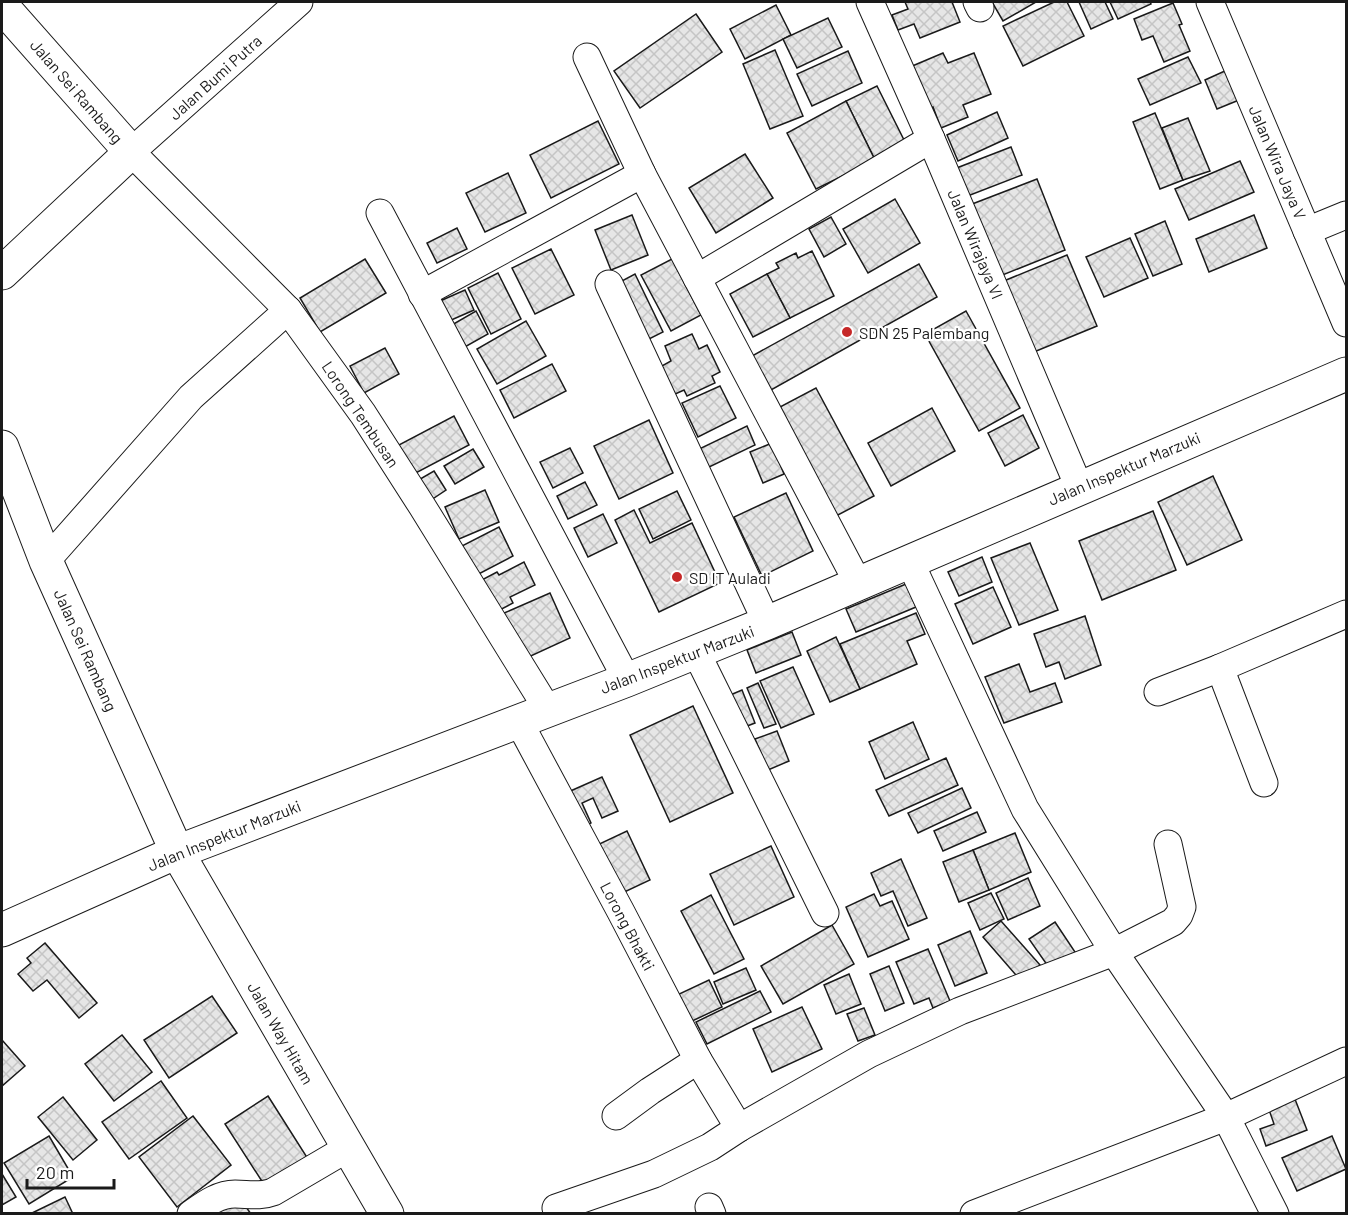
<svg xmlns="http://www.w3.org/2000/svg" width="1348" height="1215" viewBox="0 0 1348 1215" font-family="Barlow,sans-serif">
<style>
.building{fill:url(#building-cross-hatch);stroke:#1a1a1a;stroke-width:1.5}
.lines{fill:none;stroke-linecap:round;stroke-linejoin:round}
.street-casing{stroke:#1a1a1a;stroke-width:29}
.secondary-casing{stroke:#1a1a1a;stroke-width:35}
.street{stroke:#fff;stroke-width:27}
.secondary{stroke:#fff;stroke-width:33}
.poi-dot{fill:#c62828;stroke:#fff;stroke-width:2}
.labels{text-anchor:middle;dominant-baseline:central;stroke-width:4.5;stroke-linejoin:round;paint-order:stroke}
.street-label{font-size:16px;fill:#1a1a1a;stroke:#fff}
.poi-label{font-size:16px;fill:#1a1a1a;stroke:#fff;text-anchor:start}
</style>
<defs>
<pattern id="building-cross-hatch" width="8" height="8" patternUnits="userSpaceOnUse" patternTransform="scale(1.5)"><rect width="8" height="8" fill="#e6e6e6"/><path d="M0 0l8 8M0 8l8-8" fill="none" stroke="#c5c5c5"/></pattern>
</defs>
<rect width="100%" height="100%" fill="#fff"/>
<g class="building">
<polygon points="905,2 952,2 960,22 920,38 914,24 898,30 892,15 908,9"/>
<polygon points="992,2 1036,2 1003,21"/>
<polygon points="1054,2 1067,2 1084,36 1023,66 1003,26"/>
<polygon points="1079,2 1105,2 1113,19 1091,29"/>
<polygon points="1110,2 1150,2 1151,4 1118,19"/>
<polygon points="1173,3 1182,24 1179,25 1190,51 1164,62 1153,36 1142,40 1134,19"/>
<polygon points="776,5 791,35 745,59 730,29"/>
<polygon points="696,14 722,52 640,108 614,71"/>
<polygon points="828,18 842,47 797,68 783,39"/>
<polygon points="775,50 803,116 770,129 743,64"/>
<polygon points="848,51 862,83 812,106 797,74"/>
<polygon points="943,53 948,63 974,53 991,94 963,105 968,117 941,128 933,107 927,109 910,67"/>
<polygon points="1188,57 1201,83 1150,105 1138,79"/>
<polygon points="1227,70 1239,100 1217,109 1205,80"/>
<polygon points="877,86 906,144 875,160 846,101"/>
<polygon points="846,101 875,160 816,189 787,133"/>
<polygon points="997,112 1008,138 958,161 947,135"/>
<polygon points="1155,113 1183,180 1160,189 1133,122"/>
<polygon points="1188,118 1210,171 1183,180 1162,128"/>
<polygon points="598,121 619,164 551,198 530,155"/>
<polygon points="1011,147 1022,175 965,197 954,169"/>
<polygon points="745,154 773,198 716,233 689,188"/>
<polygon points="1240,161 1254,192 1189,220 1175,189"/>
<polygon points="508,173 526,213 485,232 466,193"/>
<polygon points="1037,179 1065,250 995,278 967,206"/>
<polygon points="895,199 920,243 868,273 843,229"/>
<polygon points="632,215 648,255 611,270 595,230"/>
<polygon points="1254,215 1267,248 1209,272 1196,239"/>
<polygon points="831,217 846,244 824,257 809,229"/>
<polygon points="1165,221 1182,264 1153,276 1135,234"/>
<polygon points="457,228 467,249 437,263 427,243"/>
<polygon points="1130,238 1148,278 1104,297 1086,257"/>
<polygon points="551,249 574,295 535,314 512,268"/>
<polygon points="812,251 834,296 790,318 767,274 779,268 776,263 796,253 798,258"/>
<polygon points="1067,255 1097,326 1029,354 999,283"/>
<polygon points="365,259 386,293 320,332 300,298"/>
<polygon points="672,259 701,315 671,331 641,275"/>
<polygon points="919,264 937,297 771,390 752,356"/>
<polygon points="498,273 521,319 491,334 468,288"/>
<polygon points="635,274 663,332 647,340 618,283"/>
<polygon points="767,274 790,318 753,337 730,294"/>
<polygon points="465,290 474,310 449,321 440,301"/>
<polygon points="476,311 488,334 463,348 450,326"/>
<polygon points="966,311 1020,408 979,431 925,334"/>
<polygon points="526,321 546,356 497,384 477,349"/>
<polygon points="692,334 699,349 707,345 720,372 712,376 715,383 687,396 684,390 673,395 660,367 671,361 665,346"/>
<polygon points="385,348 399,374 364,393 350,366"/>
<polygon points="552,364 566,391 514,418 500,390"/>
<polygon points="720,386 736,418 698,437 682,403"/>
<polygon points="816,388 874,496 836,516 778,408"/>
<polygon points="932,408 955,451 891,486 868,443"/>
<polygon points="1023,415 1039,448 1005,466 988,433"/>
<polygon points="454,416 469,445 410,476 395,447"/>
<polygon points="649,420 673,473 619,499 594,446"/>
<polygon points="747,426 755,445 705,469 697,450"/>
<polygon points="772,443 784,474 763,483 750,452"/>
<polygon points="570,448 583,473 553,488 540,462"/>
<polygon points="473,449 484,467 455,484 444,466"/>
<polygon points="434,471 446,490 428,502 415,482"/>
<polygon points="1213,476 1242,540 1187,565 1158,502"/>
<polygon points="585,482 597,505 568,519 557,496"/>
<polygon points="485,490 499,522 459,539 445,507"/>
<polygon points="677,491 691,520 653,539 639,509"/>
<polygon points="786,493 813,551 762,576 734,517"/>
<polygon points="634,510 650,543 692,523 720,583 659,612 615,520"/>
<polygon points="1153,511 1176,570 1102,600 1079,541"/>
<polygon points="603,514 617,543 588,557 574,528"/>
<polygon points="499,527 513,556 471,578 456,549"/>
<polygon points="1030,543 1058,610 1019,625 991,558"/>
<polygon points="982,557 992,582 959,596 948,572"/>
<polygon points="524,562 535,585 510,597 513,603 492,614 476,583 497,572 499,575"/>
<polygon points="906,584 916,607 856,632 846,609"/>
<polygon points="993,587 1011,627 973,644 955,604"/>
<polygon points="550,593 570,638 522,660 502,614"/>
<polygon points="916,613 925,634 907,641 917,664 860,689 840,644"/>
<polygon points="1085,616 1101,665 1065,679 1059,662 1046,667 1034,634"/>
<polygon points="792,632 801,655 756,673 747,650"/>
<polygon points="836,637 860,689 830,702 807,651"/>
<polygon points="1019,664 1030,692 1055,683 1062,702 1004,723 985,677"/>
<polygon points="793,667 814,714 781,728 760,681"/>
<polygon points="758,683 776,724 764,728 747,688"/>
<polygon points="742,690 755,723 742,728 728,696"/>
<polygon points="693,706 733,793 670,822 630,735"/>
<polygon points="913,722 929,759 885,779 869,742"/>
<polygon points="777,731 789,761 768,770 755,739"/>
<polygon points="946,758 958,785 889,816 876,790"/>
<polygon points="602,777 618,811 602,818 593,798 582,803 591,823 581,828 566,793"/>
<polygon points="962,788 971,808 918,833 908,813"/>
<polygon points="977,812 986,832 943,851 934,831"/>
<polygon points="627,831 650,880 618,895 595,846"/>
<polygon points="1015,833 1031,872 989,890 973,850"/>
<polygon points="771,846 794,897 734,925 710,874"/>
<polygon points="973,850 989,890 959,902 943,862"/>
<polygon points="901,859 927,918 908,926 893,891 881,896 871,873"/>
<polygon points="1028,878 1040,906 1008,920 996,893"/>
<polygon points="991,893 1004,919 980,930 968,903"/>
<polygon points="874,894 880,906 892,901 909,939 868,957 846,907"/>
<polygon points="711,895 744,959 714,974 681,911"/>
<polygon points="1001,921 1040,965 1022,982 983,937"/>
<polygon points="1055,922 1077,955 1052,972 1029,939"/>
<polygon points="832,925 854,964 783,1004 761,966"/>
<polygon points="970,931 987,973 955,986 938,945"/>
<polygon points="45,943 97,1003 79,1018 47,980 33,991 18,974 31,963 27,958"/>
<polygon points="928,949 950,1001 933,1008 929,998 914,1004 896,962"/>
<polygon points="889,966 904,1003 885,1011 870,974"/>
<polygon points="746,968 756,990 723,1004 714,982"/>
<polygon points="849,974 861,1004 836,1014 824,985"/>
<polygon points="709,980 722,1007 690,1022 677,995"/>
<polygon points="760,991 771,1012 707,1044 696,1022"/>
<polygon points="212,996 237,1033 169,1078 144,1040"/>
<polygon points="802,1007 822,1049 772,1072 753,1029"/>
<polygon points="864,1008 875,1035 858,1041 847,1014"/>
<polygon points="122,1035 152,1072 114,1101 85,1064"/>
<polygon points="2,1040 25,1066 2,1086"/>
<polygon points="161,1081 187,1118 129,1159 102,1122"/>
<polygon points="1293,1094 1307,1130 1266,1146 1260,1129 1274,1124 1267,1104"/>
<polygon points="268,1096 308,1159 265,1186 225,1124"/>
<polygon points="63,1097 97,1140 73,1160 38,1117"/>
<polygon points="193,1116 231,1165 177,1207 139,1157"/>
<polygon points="49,1136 73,1177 29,1204 4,1163"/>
<polygon points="1332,1136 1346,1169 1297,1191 1282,1158"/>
<polygon points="2,1174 16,1197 2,1205"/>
<polygon points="65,1197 73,1214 30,1214"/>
<polygon points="239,1197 251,1214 216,1214"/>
</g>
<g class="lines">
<g class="street-casing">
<g id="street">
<polyline points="299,2 131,152 288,310 363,414 422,506 548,710"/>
<polyline points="870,2 931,139 1079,487"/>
<polyline points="977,2 980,8"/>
<polyline points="1210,2 1346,323"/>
<polyline points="587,57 642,174 697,278"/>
<polyline points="380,213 627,680"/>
<polyline points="1307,231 1346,215"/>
<polyline points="609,284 767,623"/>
<polyline points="422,294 642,174"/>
<polyline points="46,561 191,397 288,310"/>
<polyline points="910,562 1025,809 1114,952 1226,1117 1275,1214"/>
<polyline points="859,585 697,278 931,139"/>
<polyline points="696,652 825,913"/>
<polyline points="1158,692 1220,668"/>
<polyline points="519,722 621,912 698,1060 739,1128"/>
<polyline points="1264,783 1220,668 1346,614"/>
<polyline points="616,1116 650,1091 698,1060"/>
<polyline points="709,1207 712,1214"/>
<polyline points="556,1208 654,1174 710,1147 739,1128 869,1054 960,1011 1114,952 1173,922 1179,915 1182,907 1168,844"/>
<path d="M191,1214C204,1205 218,1194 235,1194C248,1194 260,1197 273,1192L348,1148"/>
<polyline points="974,1214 1226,1117 1346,1061"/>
</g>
</g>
<g class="secondary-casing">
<g id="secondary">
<polyline points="2,6 131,152 2,273"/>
<polyline points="2,447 46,561 177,852 387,1214"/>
<polyline points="2,930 177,852 627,680 767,623 1346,374"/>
</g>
</g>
<use href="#street" class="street"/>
<use href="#secondary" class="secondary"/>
</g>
<g class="poi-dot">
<circle cx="847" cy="332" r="6"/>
<circle cx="677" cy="577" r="6"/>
</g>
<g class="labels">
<g class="street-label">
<text transform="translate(215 77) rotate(-42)">Jalan Bumi Putra</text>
<text transform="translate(77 91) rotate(49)">Jalan Sei Rambang</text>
<text transform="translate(1278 162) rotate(67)">Jalan Wira Jaya V</text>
<text transform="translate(976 244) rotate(67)">Jalan Wirajaya VI</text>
<text transform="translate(361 414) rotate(56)">Lorong Tembusan</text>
<text transform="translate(1124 468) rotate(-23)">Jalan Inspektur Marzuki</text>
<text transform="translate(86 650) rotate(66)">Jalan Sei Rambang</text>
<text transform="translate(677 659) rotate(-21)">Jalan Inspektur Marzuki</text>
<text transform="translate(224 835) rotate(-22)">Jalan Inspektur Marzuki</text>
<text transform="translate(628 926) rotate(62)">Lorong Bhakti</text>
<text transform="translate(281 1033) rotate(60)">Jalan Way Hitam</text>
</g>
<g class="poi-label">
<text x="859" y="332">SDN 25 Palembang</text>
<text x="689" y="577">SD IT Auladi</text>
</g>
</g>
<rect width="1348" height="1215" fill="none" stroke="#1a1a1a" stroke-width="6"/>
<path d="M27 1179v9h87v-9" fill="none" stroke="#1a1a1a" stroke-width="3"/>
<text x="36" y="1179" font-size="18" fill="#1a1a1a" stroke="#ffffff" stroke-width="4.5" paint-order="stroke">20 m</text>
</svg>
